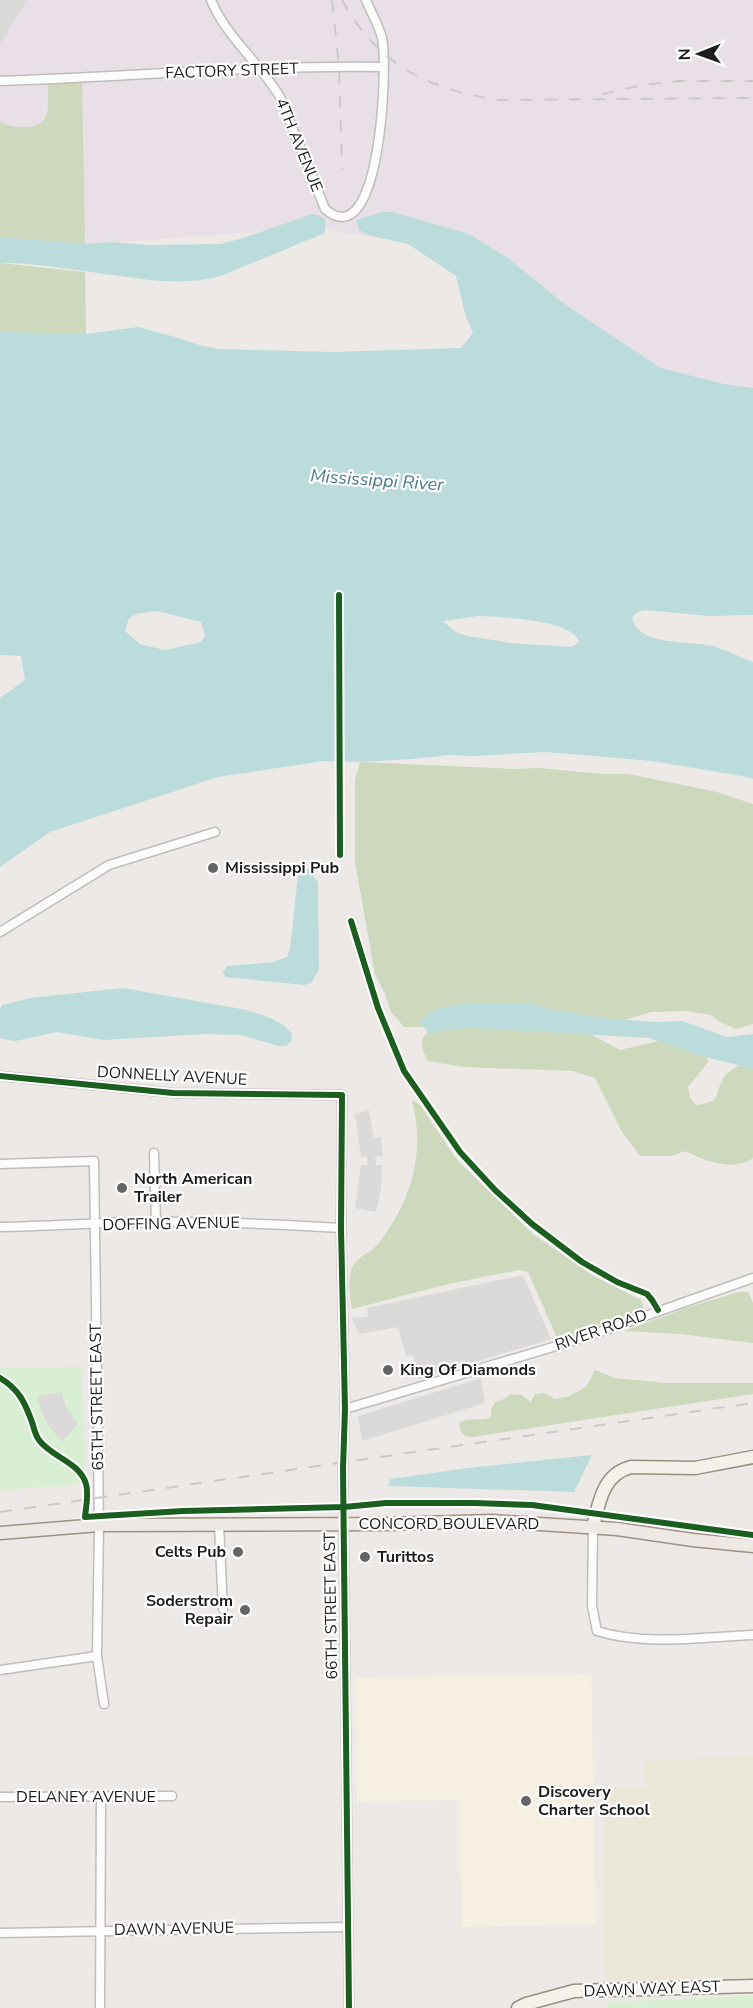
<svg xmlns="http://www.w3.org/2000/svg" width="753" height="2008" viewBox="0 0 753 2008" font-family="'Nunito Sans',sans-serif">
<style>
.industrial{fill:#e9dfe6}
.education{fill:#f5f0e2}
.farmland{fill:#ebe8da}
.forest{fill:#cdd8bd}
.park{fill:#d9efd3}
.parking{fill:#dcdad9}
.water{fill:#bcdcdc;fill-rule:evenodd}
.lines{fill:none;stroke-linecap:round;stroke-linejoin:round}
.street-casing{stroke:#bfbebc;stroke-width:11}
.secondary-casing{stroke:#959180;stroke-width:15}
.primary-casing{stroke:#a09185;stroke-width:15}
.street{stroke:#fcfcfb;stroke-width:8}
.secondary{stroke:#f3f1ea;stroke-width:12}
.primary{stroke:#efe9e5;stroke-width:12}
.rail{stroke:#cacac9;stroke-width:2;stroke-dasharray:12 12;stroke-linecap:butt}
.cycleway-casing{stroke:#fff;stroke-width:10}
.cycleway{stroke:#1b5e20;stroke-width:6}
.poi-dot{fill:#656463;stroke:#fff;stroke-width:2}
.labels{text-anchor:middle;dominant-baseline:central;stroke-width:4.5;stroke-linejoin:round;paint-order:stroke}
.street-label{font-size:16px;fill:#1d1d1d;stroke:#fff}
.poi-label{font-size:16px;font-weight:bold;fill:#1d1d1d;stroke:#fff;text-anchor:start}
.water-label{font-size:18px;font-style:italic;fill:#487a8f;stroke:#fff}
</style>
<rect width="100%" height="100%" fill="#ece9e6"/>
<polygon class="industrial" points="0,0 753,0 753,388 724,384 661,368 566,305 508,258 314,228 85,244 0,237"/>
<polygon class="education" points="591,1674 596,1925 462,1927 459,1800 357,1802 355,1678"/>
<polygon class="farmland" points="753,1756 753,1977 605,1981 603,1790 645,1788 644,1761"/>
<g class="forest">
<path d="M82,82L85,244L0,237V121C7,126 14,127 23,127C53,128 48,106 48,83Z"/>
<polygon points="0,263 85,272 86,334 0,332"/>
<path d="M360,762L515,769L539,768L603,774H628L717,792L753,804V1024L736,1029L720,1022L711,1015L688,1011L651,1012L584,1033L592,1035L620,1050L659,1041L707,1057L708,1062L688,1087L690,1098L696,1105C722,1102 713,1096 724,1077C727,1072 734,1069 739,1065L753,1069V1158C731,1172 706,1161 685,1151L672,1156H640L622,1132L595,1078L573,1071L464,1067L428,1061C422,1049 418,1042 428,1032L424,1027H404L391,1012L385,994L375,974L355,862V780Z"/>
<path d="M412,1100L420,1105L457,1160L533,1234L592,1275L641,1300L644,1309L558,1340L528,1272L519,1270L448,1284L352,1309C350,1296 347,1281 352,1268C357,1256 371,1253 379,1243C411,1201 426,1152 412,1100Z"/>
<polygon points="739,1292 748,1292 753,1303 753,1343 680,1334 624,1331 689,1307"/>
<path d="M595,1370L615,1378L666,1383H753V1394L472,1437C463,1437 458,1431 460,1422C469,1417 482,1422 491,1417V1410L495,1402L504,1399L510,1394L522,1395L531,1402L535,1394L544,1393L555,1399L567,1397L586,1387Z"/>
</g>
<g class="park">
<polygon points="81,1367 86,1484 0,1490 0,1368"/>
<polygon points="753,1996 753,2008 608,2008 608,2002"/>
</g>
<g class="parking">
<polygon points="0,0 27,0 0,45"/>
<polygon points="369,1110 374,1138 381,1137 383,1156 375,1157 376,1165 382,1165 381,1189 376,1212 355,1208 361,1165 367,1165 367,1157 361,1157 355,1114"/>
<polygon points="523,1275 551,1339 418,1379 413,1355 406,1356 398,1327 359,1334 352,1318 368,1317 367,1308"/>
<polygon points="481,1378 485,1403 362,1441 358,1416"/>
<polygon points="62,1392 66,1407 78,1424 62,1442 46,1422 41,1410 37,1396"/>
</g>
<g class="water">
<path d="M382,212H392L469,234L508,258L566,305L661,368L724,384L753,388V615L709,616L644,610L636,613L632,618C639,647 689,640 713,646C726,650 740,657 753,662V779L742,776L652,761L545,752L474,756L450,755L411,759L360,762L324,761L218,777L50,832L0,867V698L25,680L21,656L0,655V332L86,334L138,327L175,337L202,346L220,349L331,352L461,348L473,333L465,314L456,276L408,244L368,235L359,230L356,220ZM157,611L201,622L205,636L201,642L165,650L140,644L125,631L129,618L136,614ZM478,616C500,617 570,619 579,641L578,643L571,647L511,643L467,636L454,631L443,621Z"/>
<path d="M312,214L321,216L325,219V233L221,276C186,285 155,281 120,276C80,271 40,263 0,263V237L85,244L110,242L149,245L220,244L240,239Z"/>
<polygon points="302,861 318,882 319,970 311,983 305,985 225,977 223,972 227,966 273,962 287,957 290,949 298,875"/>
<path d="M123,988L247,1010C264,1016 283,1020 292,1035L291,1041L286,1046H279L240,1035L205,1034L103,1040L57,1032L16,1041L3,1039L0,1037V1009L2,1005L30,998Z"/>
<path d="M531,1002L548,1009L612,1019L657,1022L682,1021L727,1037L753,1034V1069L698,1055L649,1038L471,1028L428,1032L420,1021C438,996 502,1006 531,1002Z"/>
<polygon points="592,1455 574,1492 388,1486 390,1479 468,1468"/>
</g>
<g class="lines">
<g class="street-casing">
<g id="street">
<path d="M211,0C226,37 260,63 280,97L325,209C381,258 388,65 382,38C379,26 371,12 366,0"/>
<path d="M0,81C127,77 255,65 382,67"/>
<polyline points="0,932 109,865 215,832"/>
<polyline points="0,1076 173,1093 342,1095 341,1228 345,1409 343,1468 349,2008"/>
<polyline points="154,1153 156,1222"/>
<polyline points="0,1164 94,1161 99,1525 97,1656 104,1704"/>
<path d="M0,1227C48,1226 95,1223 143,1222C209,1221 275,1224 341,1228"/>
<polyline points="345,1409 583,1338 753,1278"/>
<polyline points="219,1524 223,1609"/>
<path d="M593,1527L592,1606L597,1631C645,1646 703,1637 753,1635"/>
<polyline points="0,1670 97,1656"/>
<polyline points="0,1797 172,1796"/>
<polyline points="0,1933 348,1927"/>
<polyline points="100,2008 101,1797"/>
</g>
</g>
<g class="secondary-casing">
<g id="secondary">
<path d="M593,1527C599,1502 603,1474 631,1467L695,1468L753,1457"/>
<polyline points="518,2008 526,2004 574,1991 753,1986"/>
</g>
</g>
<g class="primary-casing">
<polyline id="primary" points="0,1533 99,1525 386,1524 492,1521 617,1529 693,1540 753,1546"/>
</g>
<use href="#street" class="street"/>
<use href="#secondary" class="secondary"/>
<use href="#primary" class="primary"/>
<g class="rail">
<polyline points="332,0 339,66 342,169"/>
<path d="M342,0C377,64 427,89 498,100L753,98"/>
<polyline points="602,94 643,85 679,81 753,81"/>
<polyline points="0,1512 753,1403"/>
</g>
<g class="cycleway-casing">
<g id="cycleway">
<polyline points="339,595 340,855"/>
<polyline points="351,921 378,1008 404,1071 460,1152 495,1190 532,1224 582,1262 617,1282 647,1294 652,1300 658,1310"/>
<polyline points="0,1076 173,1093 342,1095 341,1228 345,1409 343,1468 349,2008"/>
<path d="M0,1378C19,1389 25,1403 32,1422C34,1428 35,1435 39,1440C51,1457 80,1462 86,1484C89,1494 86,1507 85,1517L183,1511L344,1507L386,1503H475L532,1505L753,1535"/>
</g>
</g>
<use href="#cycleway" class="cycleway"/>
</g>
<g class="poi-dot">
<circle cx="213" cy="868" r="6"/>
<circle cx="122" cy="1188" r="6"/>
<circle cx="388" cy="1370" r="6"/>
<circle cx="238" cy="1552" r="6"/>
<circle cx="365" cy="1557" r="6"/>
<circle cx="245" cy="1610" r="6"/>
<circle cx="526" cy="1801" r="6"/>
</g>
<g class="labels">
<g class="street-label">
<text transform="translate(232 71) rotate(-2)">FACTORY STREET</text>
<text transform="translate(299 145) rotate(68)">4TH AVENUE</text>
<text transform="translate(172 1076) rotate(3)">DONNELLY AVENUE</text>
<text transform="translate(171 1224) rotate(-1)">DOFFING AVENUE</text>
<text transform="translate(601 1330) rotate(-19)">RIVER ROAD</text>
<text transform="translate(97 1397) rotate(-91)">65TH STREET EAST</text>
<text x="449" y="1524">CONCORD BOULEVARD</text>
<text transform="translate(331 1606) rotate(-91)">66TH STREET EAST</text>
<text x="86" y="1797">DELANEY AVENUE</text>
<text transform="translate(174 1929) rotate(-1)">DAWN AVENUE</text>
<text transform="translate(652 1989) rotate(-2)">DAWN WAY EAST</text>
</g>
<g class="poi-label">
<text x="225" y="868">Mississippi Pub</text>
<text x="134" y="1179">North American<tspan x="134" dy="18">Trailer</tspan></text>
<text x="400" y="1370">King Of Diamonds</text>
<text x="226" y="1552" text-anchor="end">Celts Pub</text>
<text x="377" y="1557">Turittos</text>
<text x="233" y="1601" text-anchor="end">Soderstrom<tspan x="233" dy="18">Repair</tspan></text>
<text x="538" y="1792">Discovery<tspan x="538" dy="18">Charter School</tspan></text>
</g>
<g class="water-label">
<text transform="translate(377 480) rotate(4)">Mississippi River</text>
</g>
</g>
<g transform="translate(699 54) rotate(269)" stroke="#ffffff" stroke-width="4.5" paint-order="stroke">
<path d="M0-4.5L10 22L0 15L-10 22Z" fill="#1d1d1d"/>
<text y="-9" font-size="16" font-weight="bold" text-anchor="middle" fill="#1d1d1d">N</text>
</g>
</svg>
